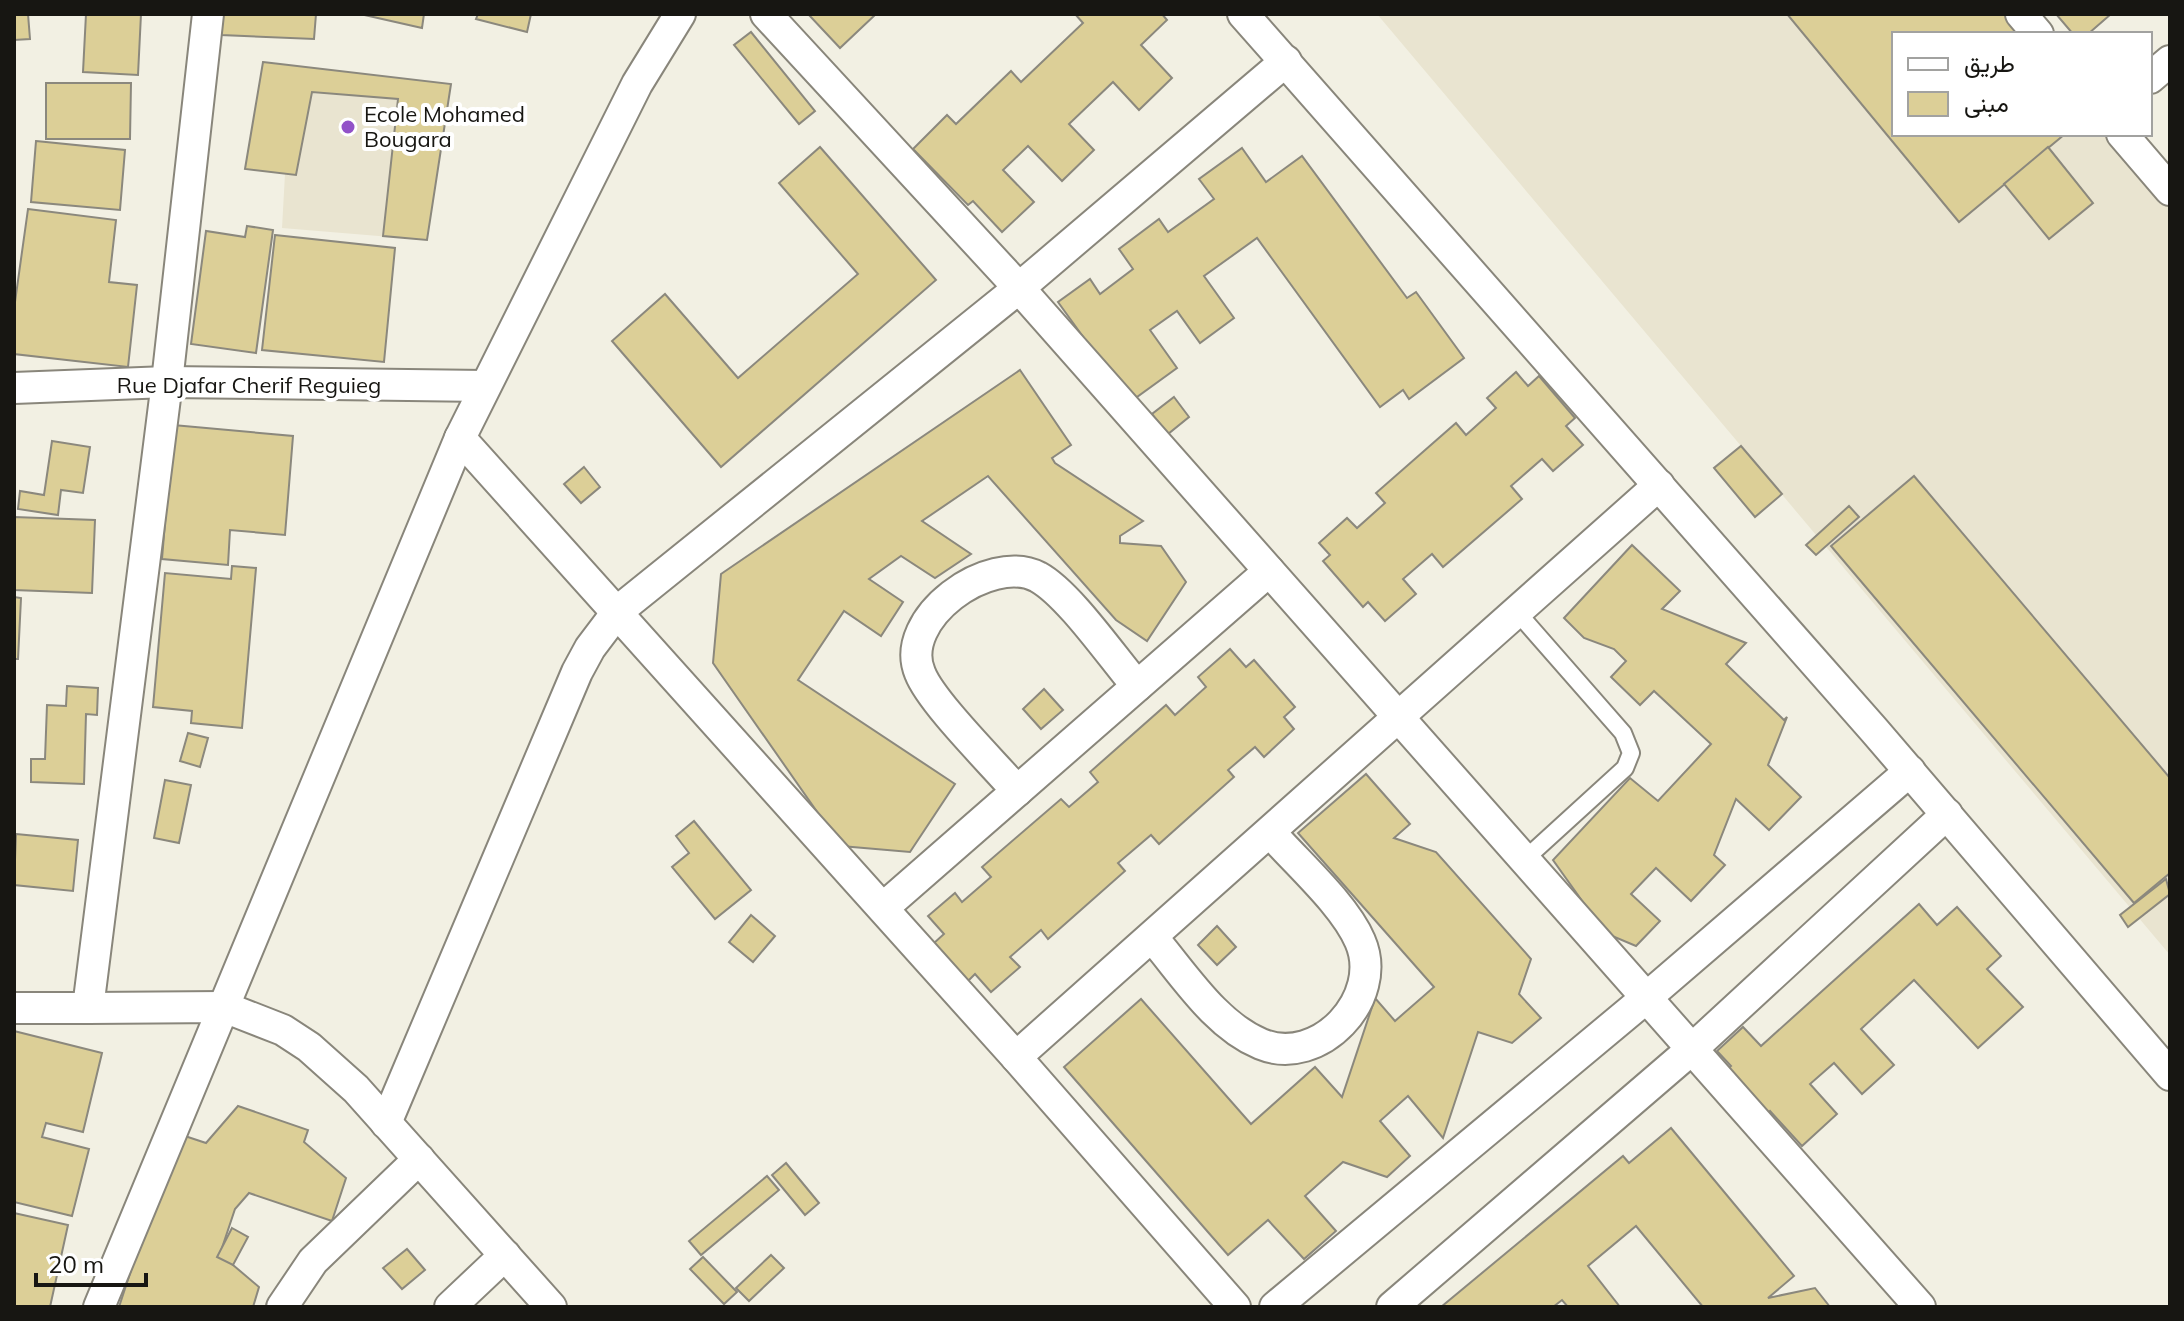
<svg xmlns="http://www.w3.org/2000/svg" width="2184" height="1321" viewBox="0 0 2184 1321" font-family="Mulish,Vazirmatn,sans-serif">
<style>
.built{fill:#e9e4d0}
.building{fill:#dccf97;stroke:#8b887d;stroke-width:2}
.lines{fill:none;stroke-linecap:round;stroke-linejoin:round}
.lane-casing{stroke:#89867b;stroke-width:20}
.street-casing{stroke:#89867b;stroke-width:34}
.lane{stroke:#fff;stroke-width:16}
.street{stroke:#fff;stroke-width:30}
.poi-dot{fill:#9252c8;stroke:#fff;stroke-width:3}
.labels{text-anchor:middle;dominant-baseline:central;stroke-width:8;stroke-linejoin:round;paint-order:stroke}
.poi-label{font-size:22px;fill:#171612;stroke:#fff;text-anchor:start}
.street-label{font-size:22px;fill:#171612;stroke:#fff}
</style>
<rect width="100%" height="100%" fill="#f2f0e3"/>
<g class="built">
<polygon points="1377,14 2031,14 1894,34 1894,134 2134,134 2170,175 2170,955"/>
<polygon points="263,62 451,84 427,240 282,228 285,174 245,169"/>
</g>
<g class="building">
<polygon points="14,14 28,14 30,39 14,40"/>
<polygon points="86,14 141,14 138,75 83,72"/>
<polygon points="222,14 316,14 314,39 221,35"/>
<polygon points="360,14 424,14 422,28"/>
<polygon points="478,14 531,14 527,32 476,19"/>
<polygon points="808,14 876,14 840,48"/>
<polygon points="1075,14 1162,14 1167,20 1141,45 1172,78 1139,110 1113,82 1069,124 1094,150 1062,181 1028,146 1003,170 1034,202 1002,232 973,201 968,205 913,149 947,115 956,124 1011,71 1021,82 1083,23"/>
<polygon points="1787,14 2010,14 2026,34 1894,34 1894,134 2065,134 1959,222"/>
<polygon points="2056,14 2111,14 2088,34 2073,34"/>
<polygon points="751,32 815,111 799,124 734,45"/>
<polygon points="263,62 451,84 427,240 383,236 398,99 312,92 296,175 245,169"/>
<polygon points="46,83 131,83 130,139 46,139"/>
<polygon points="36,141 125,150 120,210 31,202"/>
<polygon points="820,147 936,280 721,467 612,341 665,294 738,378 858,274 779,183"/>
<polygon points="2048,147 2093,203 2049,239 2004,184"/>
<polygon points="1242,148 1266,182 1302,156 1407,298 1416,292 1464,358 1409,399 1403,390 1380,407 1257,238 1204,276 1234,318 1200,343 1177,311 1150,330 1177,368 1130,402 1058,302 1090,279 1100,294 1133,269 1119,249 1159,219 1168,232 1214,199 1199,179"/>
<polygon points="28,209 116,220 109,282 137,285 128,367 14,354 14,309"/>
<polygon points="247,226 273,230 256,353 191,344 206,231 245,237"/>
<polygon points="275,235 395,248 384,362 262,350"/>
<polygon points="1020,370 1071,445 1052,458 1055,463 1143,521 1120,536 1120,543 1161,546 1186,582 1147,641 1116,620 988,476 922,521 971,554 935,578 901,556 869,579 903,602 881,636 844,611 798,680 955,784 910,852 841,846 713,663 721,574"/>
<polygon points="1516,372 1528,386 1539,376 1575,418 1566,426 1583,445 1553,471 1542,459 1511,486 1522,499 1443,567 1432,554 1403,579 1416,594 1385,621 1368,602 1363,607 1323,561 1330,555 1319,543 1347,518 1357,528 1385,503 1376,493 1456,423 1466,435 1496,408 1487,398"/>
<polygon points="1174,397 1189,417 1168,434 1152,414"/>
<polygon points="173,425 293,436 285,535 230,530 228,565 162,559"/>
<polygon points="52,441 90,447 83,493 61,490 58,515 18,509 20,491 44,495"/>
<polygon points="1741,446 1782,494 1755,517 1714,468"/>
<polygon points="584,467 600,487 581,503 564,484"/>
<polygon points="1914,476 2170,778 2170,873 2134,903 1831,546"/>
<polygon points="1849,506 1859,517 1816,555 1806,545"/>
<polygon points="14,517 95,520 92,593 14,590"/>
<polygon points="1632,545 1680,591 1662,609 1746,643 1726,664 1784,720 1787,717 1768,765 1801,797 1769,830 1736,799 1714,855 1725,865 1691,901 1656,868 1631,894 1660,921 1636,946 1605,933 1553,860 1630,778 1658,801 1711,744 1654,691 1640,705 1611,677 1626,661 1614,649 1584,638 1564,618"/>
<polygon points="232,566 256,568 242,728 191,723 192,711 153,707 165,573 231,579"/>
<polygon points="14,597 21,598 18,659 14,659"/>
<polygon points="1230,649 1246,667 1254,660 1295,707 1284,717 1294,729 1264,757 1255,747 1228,770 1234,777 1159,844 1151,835 1118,863 1125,871 1048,939 1041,930 1010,957 1020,967 991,992 975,974 968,981 934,943 944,934 928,916 955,893 962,902 991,877 982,867 1061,799 1069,807 1098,782 1090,772 1166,705 1175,715 1206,687 1198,677"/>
<polygon points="67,686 98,688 97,715 86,714 84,784 31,782 31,759 45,759 47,705 66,706"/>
<polygon points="1044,689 1063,710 1041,729 1023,709"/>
<polygon points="188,733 208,738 200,767 180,761"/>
<polygon points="1366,774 1410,824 1394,838 1436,852 1531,959 1519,994 1541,1018 1512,1043 1478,1032 1443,1138 1408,1096 1380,1121 1410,1156 1387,1177 1343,1162 1305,1196 1336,1231 1304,1259 1268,1220 1228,1255 1064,1067 1141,999 1251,1124 1315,1067 1342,1097 1375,998 1395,1021 1434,987 1298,833"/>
<polygon points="165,780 191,785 179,843 154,838"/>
<polygon points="694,821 751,890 715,919 672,867 689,853 676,836"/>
<polygon points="16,834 78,840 73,891 14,885"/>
<polygon points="2166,879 2170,894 2128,927 2120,915"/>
<polygon points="1919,904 1937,925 1957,907 2001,956 1987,969 2023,1007 1978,1048 1914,980 1861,1029 1894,1065 1862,1094 1834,1063 1810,1084 1837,1114 1802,1146 1770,1111 1762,1119 1721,1075 1731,1066 1717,1051 1743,1027 1761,1046"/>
<polygon points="751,915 775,936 753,962 729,942"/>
<polygon points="1217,926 1236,947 1217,965 1198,945"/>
<polygon points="14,1031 102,1053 83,1132 46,1123 42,1137 89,1149 72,1216 14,1202"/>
<polygon points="238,1106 308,1130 304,1142 346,1178 332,1221 249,1193 235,1209 220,1254 259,1287 253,1307 119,1307 176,1133 206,1143"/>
<polygon points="1671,1128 1794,1276 1768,1298 1815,1288 1830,1307 1703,1307 1636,1226 1588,1266 1620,1307 1568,1307 1562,1300 1553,1307 1441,1307 1623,1156 1629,1163"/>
<polygon points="786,1163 819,1203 805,1215 772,1175"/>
<polygon points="767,1176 779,1190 701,1255 689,1241"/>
<polygon points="14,1213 68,1225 50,1307 14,1307"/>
<polygon points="232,1228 248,1237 233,1265 217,1257"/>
<polygon points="407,1249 425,1270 402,1289 383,1268"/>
<polygon points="771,1255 784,1268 749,1301 736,1288"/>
<polygon points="703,1257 737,1292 724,1304 690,1269"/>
</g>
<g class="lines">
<g class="lane-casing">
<polyline id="lane" points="1517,612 1623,733 1631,753 1625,768 1524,860"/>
</g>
<g class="street-casing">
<g id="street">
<polyline points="766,14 1019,288 1920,1307"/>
<polyline points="1243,14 1874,730 2170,1075"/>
<polyline points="2021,14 2038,34"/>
<polyline points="2150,78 2170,61"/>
<polyline points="2122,134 2170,190"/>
<polyline points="14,388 167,382 485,386"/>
<polyline points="460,438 1016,1057 1235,1307"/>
<path d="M1017,791C994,764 931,702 920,673C897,619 989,552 1038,577C1069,594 1112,657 1137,686"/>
<polyline points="883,908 1269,571"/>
<path d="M1152,937C1183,973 1215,1025 1261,1044C1319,1068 1385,998 1360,941C1344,904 1297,863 1270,832"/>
<polyline points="14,1008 88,1008 167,382 208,14"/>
<polyline points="88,1008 224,1007 283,1030 309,1047 356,1089 551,1307"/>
<polyline points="1016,1057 1659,485"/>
<polyline points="386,1123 577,672 590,648 618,611 1019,288 1286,61"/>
<polyline points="99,1307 460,438 637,84 680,14"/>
<polyline points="282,1307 313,1261 419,1159"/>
<polyline points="450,1307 505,1255"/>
<polyline points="1275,1307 1646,998 1910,771"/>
<polyline points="1392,1307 1692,1049 1947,814"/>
</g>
</g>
<use href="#lane" class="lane"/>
<use href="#street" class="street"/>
</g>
<circle class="poi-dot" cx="348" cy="127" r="8"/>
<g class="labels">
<g class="poi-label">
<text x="364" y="114">Ecole Mohamed<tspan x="364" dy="25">Bougara</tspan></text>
</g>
<g class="street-label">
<text x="249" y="385">Rue Djafar Cherif Reguieg</text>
</g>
</g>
<rect width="2184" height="1321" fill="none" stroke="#171612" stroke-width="32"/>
<rect x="1892" y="32" width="260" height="104" fill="#ffffff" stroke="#a2a2a0" stroke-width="2"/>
<rect x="1908" y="58" width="40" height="12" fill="#ffffff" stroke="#a2a2a0" stroke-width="2"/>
<text x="1964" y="72" font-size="24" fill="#171612">طريق</text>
<rect x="1908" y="92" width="40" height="24" fill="#dccf97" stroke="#a2a2a0" stroke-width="2"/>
<text x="1964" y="112" font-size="24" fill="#171612">مبنى</text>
<path d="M36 1273v12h110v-12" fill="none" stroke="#171612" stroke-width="4"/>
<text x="48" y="1273" font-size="24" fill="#171612" stroke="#ffffff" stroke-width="6" paint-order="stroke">20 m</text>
</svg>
